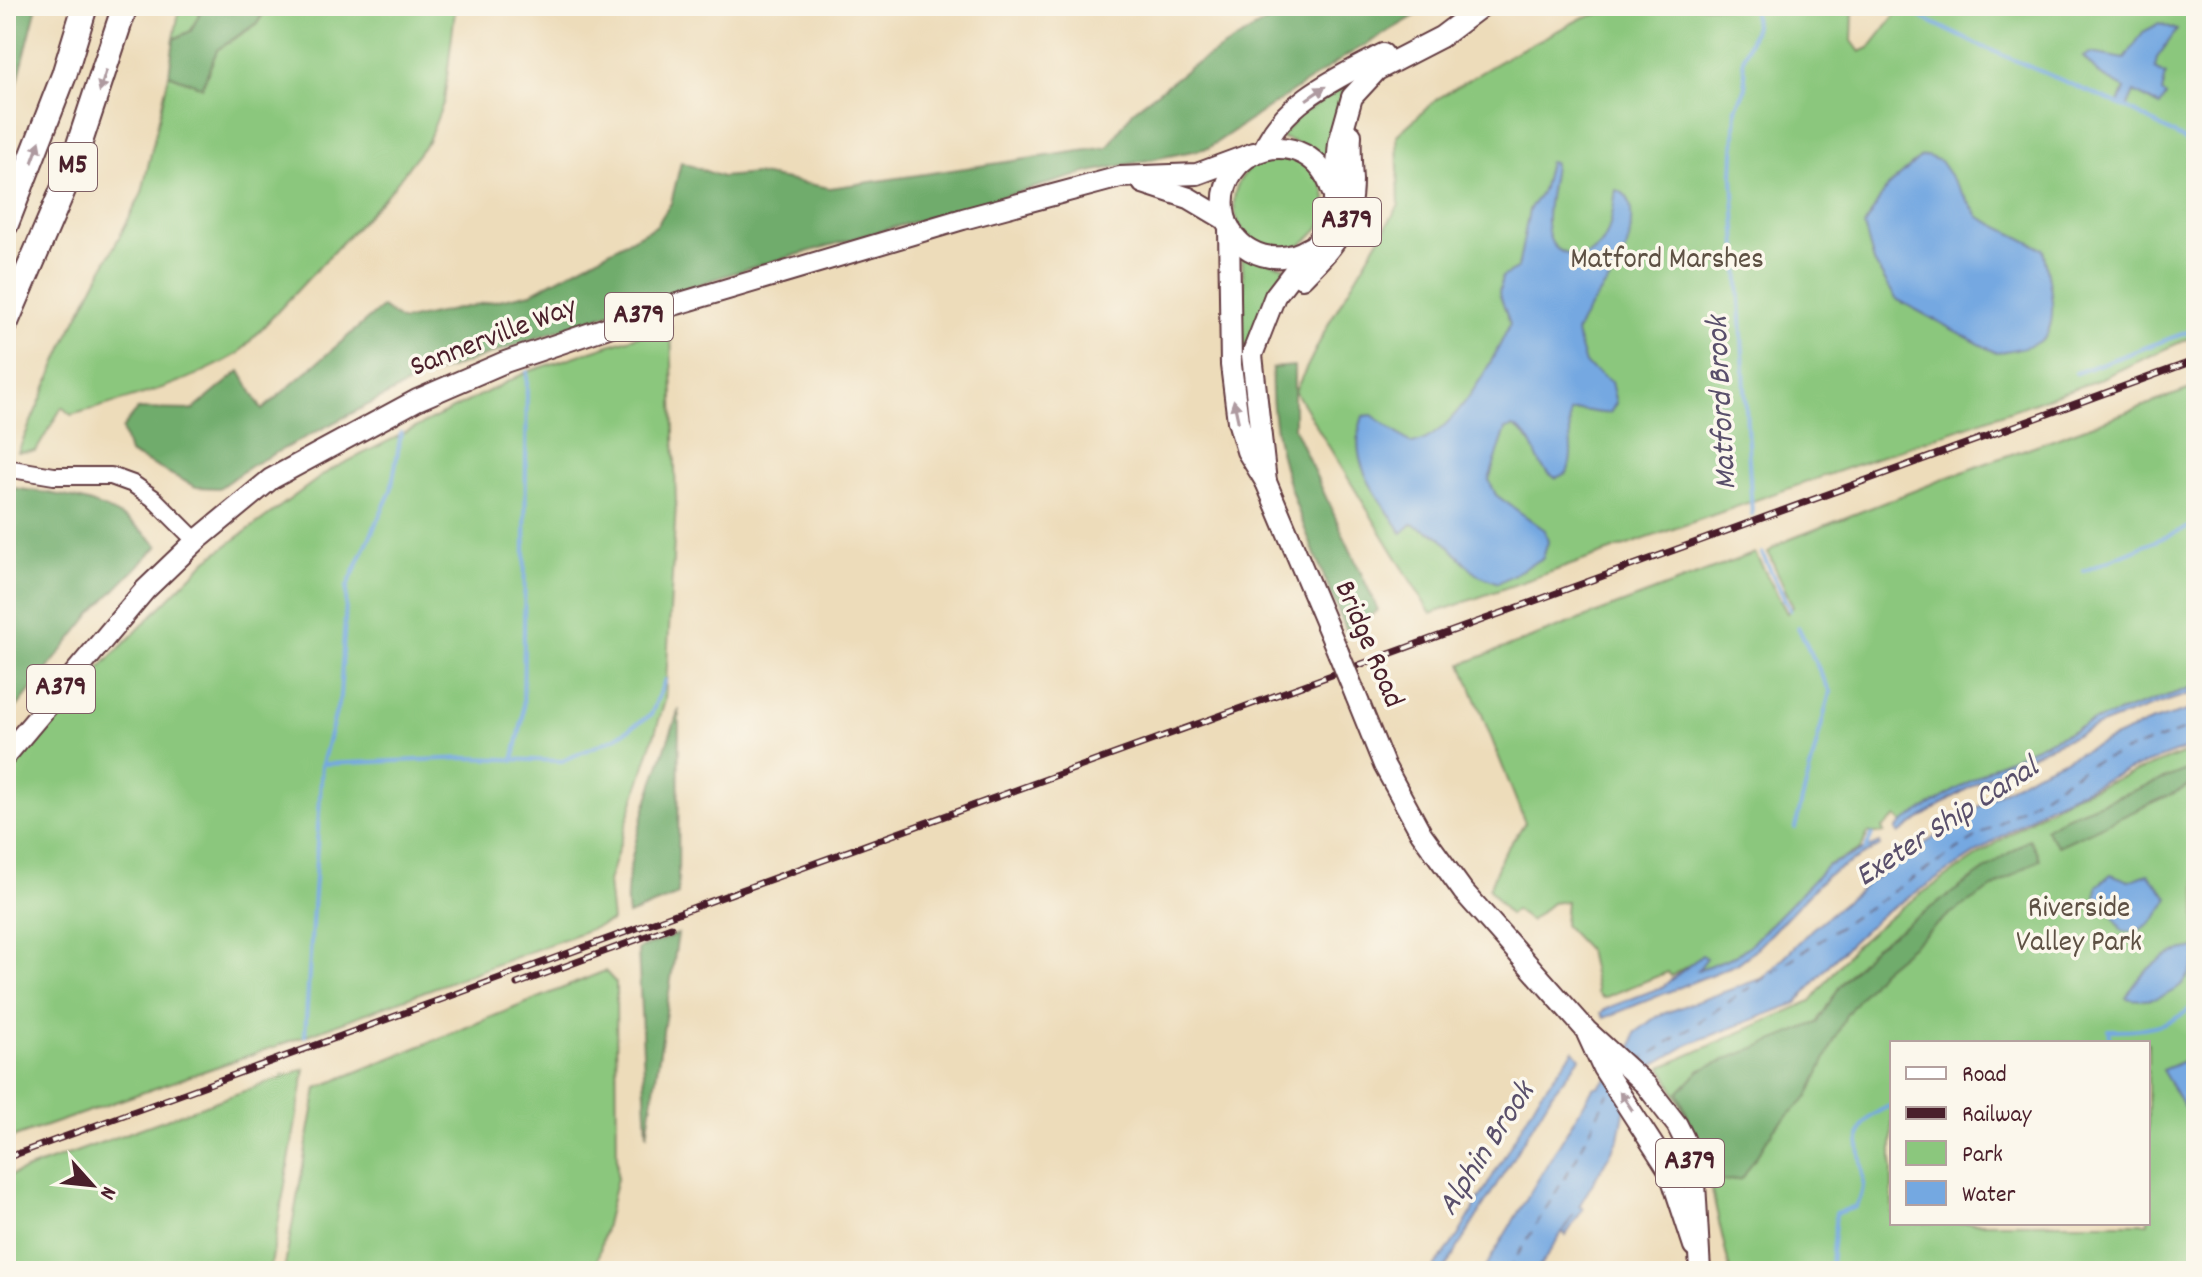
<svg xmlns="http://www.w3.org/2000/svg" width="2202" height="1277" viewBox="0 0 2202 1277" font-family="Dekko,sans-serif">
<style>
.green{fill:#8bc77d;stroke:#6a7354;stroke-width:2;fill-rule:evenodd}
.forest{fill:#70ac6c;stroke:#5d664c;stroke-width:2}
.water{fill:#74a8e1;stroke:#5f6486;stroke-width:2}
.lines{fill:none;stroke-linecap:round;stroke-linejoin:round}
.stream{stroke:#74a8e1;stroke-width:4}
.ferry{stroke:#594f6b;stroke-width:2;stroke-dasharray:10 8;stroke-linecap:butt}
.minor-casing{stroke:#623b40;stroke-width:20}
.major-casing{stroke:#623b40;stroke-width:24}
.highway-casing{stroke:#623b40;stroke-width:28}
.minor{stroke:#fff;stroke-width:16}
.major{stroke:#fff;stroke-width:20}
.highway{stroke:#fff;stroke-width:24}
.rail-casing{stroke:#4a1f2b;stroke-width:7}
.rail{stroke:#fbf7ec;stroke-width:4;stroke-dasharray:12;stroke-linecap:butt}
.major-bridge-casing{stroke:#623b40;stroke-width:24;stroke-linecap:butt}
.major-bridge{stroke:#fff;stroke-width:20}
.oneway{fill:#ae9aa0}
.labels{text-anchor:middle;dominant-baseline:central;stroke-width:7;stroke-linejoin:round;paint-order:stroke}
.shield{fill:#fbf7ec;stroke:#7f6065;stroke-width:2}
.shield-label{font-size:28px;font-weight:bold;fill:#4a1f2b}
.park-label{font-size:30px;fill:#5e5144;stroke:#fbf7ec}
.street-label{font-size:30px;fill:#4a1f2b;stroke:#fbf7ec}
.water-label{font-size:32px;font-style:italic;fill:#594f6b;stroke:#fbf7ec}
</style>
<rect width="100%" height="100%" fill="#fbf7ec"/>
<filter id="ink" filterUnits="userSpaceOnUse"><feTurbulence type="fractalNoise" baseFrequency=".0125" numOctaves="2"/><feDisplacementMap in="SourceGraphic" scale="16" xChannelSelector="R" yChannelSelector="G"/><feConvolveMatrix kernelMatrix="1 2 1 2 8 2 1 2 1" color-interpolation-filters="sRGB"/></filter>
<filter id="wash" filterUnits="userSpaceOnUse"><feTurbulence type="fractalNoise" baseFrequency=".006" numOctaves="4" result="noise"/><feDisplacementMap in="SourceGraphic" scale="32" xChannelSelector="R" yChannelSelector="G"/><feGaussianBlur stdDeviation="1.8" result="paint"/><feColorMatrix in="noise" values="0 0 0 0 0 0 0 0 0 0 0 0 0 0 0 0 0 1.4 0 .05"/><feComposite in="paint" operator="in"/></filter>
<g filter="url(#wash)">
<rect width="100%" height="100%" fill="#eddcba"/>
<g class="green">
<polygon points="180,6 203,6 191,31 174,39"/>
<path d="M268,6H449L455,11L444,101L428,141L390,191L238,354C187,384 128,399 71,415L62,407L36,451L18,452L69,334L142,193L169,74L202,87L217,50L257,24Z"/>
<polygon points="1640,6 1845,7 1853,12 1852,41 1860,52 1869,48 1902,6 2196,6 2196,335 2095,381 1431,614 1295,391 1330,321 1399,205 1397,135 1437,99 1510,55 1584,17"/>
<polygon points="1353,81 1356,85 1331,166 1308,147 1280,137 1301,114"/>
<circle cx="1280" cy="203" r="46"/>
<polygon points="1242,253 1285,267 1245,376 1237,377 1244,295"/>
<polygon points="671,325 676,504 665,701 608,882 612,921 305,1036 6,1140 6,775 94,674 207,560 330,470 527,372"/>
<polygon points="2196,387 2196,686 2092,722 2000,763 1902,823 1896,817 1882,828 1884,833 1868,833 1861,849 1827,866 1752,943 1737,955 1696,971 1689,965 1671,976 1668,972 1603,998 1597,993 1588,950 1564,925 1566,901 1552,903 1530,921 1515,910 1509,915 1489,889 1503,854 1525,823 1462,664 1755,553 1787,613 1793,607 1768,552 1783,542 1962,472"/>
<path d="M2196,749V1271H1730L1703,1151L1662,1067L1811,1001L1853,948L1902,907L2035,817L2072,796ZM1892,1043H2148V1223H1892Z"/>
<polygon points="605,971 616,983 617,1178 595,1271 284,1271 317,1088"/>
<polygon points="305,1069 270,1271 6,1271 6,1177"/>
</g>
<g class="forest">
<polygon points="6,6 37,6 6,128"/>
<polygon points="203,6 268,6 257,23 217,50 202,87 169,74 174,39 191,31"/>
<polygon points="1293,6 1432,6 1346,56 1208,148 1090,172 743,270 574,325 414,381 252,465 219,488 196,487 129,453 122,429 138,409 193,410 240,371 262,410 382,307 402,321 531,293 656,226 671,203 681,162 722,177 755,174 830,188 1108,147 1133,111 1189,68"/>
<path d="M1294,366V428L1378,610L1348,635C1315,550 1267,461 1272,368Z"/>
<path d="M6,487C66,496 115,499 158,546L92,613L6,721Z"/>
<path d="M679,709L678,895L628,915C619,865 662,760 679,709Z"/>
<polygon points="2189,769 2196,783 2058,846 2045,829 2065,817"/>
<polygon points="2029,839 2040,859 1950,914 1881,971 1846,1015 1808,1097 1774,1129 1742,1179 1715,1182 1678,1093 1700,1070 1817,1023 1841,984 1873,948"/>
<polygon points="678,934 647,1135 638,949"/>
</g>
<g class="water">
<polygon points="2160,23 2177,30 2157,58 2155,69 2166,75 2162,93 2166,96 2160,106 2134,92 2127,108 2118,105 2125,89 2100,75 2083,57 2090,53 2125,59 2143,32"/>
<path d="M1927,156L1940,161L1979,217L2043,249C2047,272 2063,326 2040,341C2028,348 2010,350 1996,353L1896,299L1874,262L1864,226L1887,187L1921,157Z"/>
<path d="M1549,162L1554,163C1553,185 1538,229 1555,247C1560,253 1571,255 1578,258C1612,251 1611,218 1616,190C1628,193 1631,202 1631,213C1634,270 1595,287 1576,333L1585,364L1611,382L1616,403L1610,413C1595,415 1585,407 1570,412C1567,434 1576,452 1567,473L1556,478C1529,464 1542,441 1513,427L1506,429L1489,480L1496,495L1545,530L1548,542L1543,558L1498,583L1476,574L1439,536L1412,524L1402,533C1377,493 1346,464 1363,416L1372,415L1412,444C1453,437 1494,359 1510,324L1499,293L1502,277L1518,268L1529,210L1542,191Z"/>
<path d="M2196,686V692C2090,725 1988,767 1899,834L1896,830L1902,823L2000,763L2092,722Z"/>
<polygon points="2196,708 2196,745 2118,774 2048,806 1880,916 1833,960 1797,1003 1689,1044 1647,1069 1629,1085 1619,1139 1579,1206 1583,1209 1566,1235 1562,1232 1574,1214 1537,1271 1483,1271 1593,1088 1599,1086 1631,1053 1635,1033 1657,1016 1763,978 1812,929 1868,883 1991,798 2036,772 2150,722"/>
<polygon points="1879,843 1880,846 1826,876 1753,952 1737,964 1604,1018 1601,1013 1607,1008 1662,987 1702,955 1707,958 1698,970 1737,955 1752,943 1827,866"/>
<path d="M2111,874L2129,881L2148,874L2169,898C2160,915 2144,936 2122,931L2111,912L2096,904L2097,886Z"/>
<path d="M2196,948C2196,986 2161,1006 2126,998C2142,969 2163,952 2196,948Z"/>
<polygon points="1574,1050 1580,1058 1553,1092 1456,1251 1443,1271 1431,1271 1458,1236 1539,1096"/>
<polygon points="2196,1056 2196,1117 2190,1117 2162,1070"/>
</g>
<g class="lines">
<g class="stream">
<polyline points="1900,7 1974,43 2127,108 2196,146"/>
<polyline points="2076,373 2196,329"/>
<polyline points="1752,515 1733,177 1736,108 1746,88 1743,60 1755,26 1753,6"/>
<polyline points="1762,553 1790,610"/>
<polyline points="2084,571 2196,524"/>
<polyline points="513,761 523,718 527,372"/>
<polyline points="323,764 468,758 562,761 615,738 651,715 665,680"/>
<polyline points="1795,828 1830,692 1798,627"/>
<polyline points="1865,851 1872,835"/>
<polyline points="305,1036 322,764 340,697 347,587 391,491 401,433"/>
<path d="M2111,1043L2109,1030C2140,1031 2174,1027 2196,1003"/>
<path d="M1810,1271L1831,1264L1836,1213L1856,1207C1881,1165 1828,1131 1892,1105"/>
</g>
<g class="ferry">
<polyline points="1638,1063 1872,905 2090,764 2196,726"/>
<polyline points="1508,1271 1576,1159 1608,1093"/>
</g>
</g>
</g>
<g filter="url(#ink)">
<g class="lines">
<g class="minor-casing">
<polyline id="minor" points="6,468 54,476 111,476 133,484 153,498 196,541"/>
</g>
<g class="major-casing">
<g id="major">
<path d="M1264,149C1283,101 1340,77 1383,54"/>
<polyline points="1143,183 1189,198 1226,220"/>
<polyline points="1229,227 1231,365 1238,421 1247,451 1266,482 1338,652"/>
<path d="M1309,248C1291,259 1269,261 1250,250C1238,243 1228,230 1225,216C1211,145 1310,119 1332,191"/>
<path d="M1302,278C1334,245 1352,229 1352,180C1351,165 1350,150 1351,135"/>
<polyline points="1266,482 1252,355 1275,296 1328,227 1333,210 1339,143 1352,97 1377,70 1441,37 1482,6"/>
<polyline points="1356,696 1384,765 1421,833 1463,891 1586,1030 1646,1085 1677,1125 1684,1139 1695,1183 1700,1271"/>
<polyline points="6,755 145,590 196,541 271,479 417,400 505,362 677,304 963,219 1120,177 1197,174 1254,153"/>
<polyline points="1587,1033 1603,1068 1669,1170 1694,1246"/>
</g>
</g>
<g class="highway-casing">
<g id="highway">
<polyline points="6,224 64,75 85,6"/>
<polyline points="6,322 68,178 125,6"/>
</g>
</g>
<use href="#minor" class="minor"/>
<use href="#major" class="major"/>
<use href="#highway" class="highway"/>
<g class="rail-casing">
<g id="rail">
<polyline points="517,984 671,927"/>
<polyline points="6,1158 2196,360"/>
</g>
</g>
<use href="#rail" class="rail"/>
<g class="major-bridge-casing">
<polyline id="major-bridge" points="1338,652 1356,696"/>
</g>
<use href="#major-bridge" class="major-bridge"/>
</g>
<defs><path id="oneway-solid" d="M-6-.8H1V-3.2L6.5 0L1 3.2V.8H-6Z" transform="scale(2)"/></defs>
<g class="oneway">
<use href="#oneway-solid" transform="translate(103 81) rotate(107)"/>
<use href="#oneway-solid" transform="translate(1316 93) rotate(-34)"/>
<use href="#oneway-solid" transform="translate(36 152) rotate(-70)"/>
<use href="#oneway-solid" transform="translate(1236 411) rotate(-102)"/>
<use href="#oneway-solid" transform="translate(1626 1101) rotate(-124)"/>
</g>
</g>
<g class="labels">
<g class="shield">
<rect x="49" y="143" width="48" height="48" rx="6"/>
<rect x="1313" y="198" width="68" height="48" rx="6"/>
<rect x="605" y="293" width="68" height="48" rx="6"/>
<rect x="27" y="665" width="68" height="48" rx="6"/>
<rect x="1656" y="1139" width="68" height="48" rx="6"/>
</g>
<g class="shield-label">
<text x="73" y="167">M5</text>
<text x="1347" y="222">A379</text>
<text x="639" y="317">A379</text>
<text x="61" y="689">A379</text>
<text x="1690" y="1163">A379</text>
</g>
<g class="park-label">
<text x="1667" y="261">Matford Marshes</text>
<text x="2079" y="910">Riverside<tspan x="2079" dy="34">Valley Park</tspan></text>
</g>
<g class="street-label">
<text transform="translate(494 339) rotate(-21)">Sannerville Way</text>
<text transform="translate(1367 645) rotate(67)">Bridge Road</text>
</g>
<g class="water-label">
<text transform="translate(1724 403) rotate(-93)">Matford Brook</text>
<text transform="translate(1948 824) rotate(-33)">Exeter Ship Canal</text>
<text transform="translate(1488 1150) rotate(-57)">Alphin Brook</text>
</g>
</g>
<rect width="2202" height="1277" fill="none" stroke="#fbf7ec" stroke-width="32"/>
<rect x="1890" y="1041" width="260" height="184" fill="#fbf7ec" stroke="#b4a19f" stroke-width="2"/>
<rect x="1906" y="1067" width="40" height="12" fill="#ffffff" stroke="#b4a19f" stroke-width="2"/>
<text x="1962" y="1081" font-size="24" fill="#4a1f2b">Road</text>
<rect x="1906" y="1107" width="40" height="12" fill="#4a1f2b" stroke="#b4a19f" stroke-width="2"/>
<text x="1962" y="1121" font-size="24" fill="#4a1f2b">Railway</text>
<rect x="1906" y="1141" width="40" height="24" fill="#8bc77d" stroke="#b4a19f" stroke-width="2"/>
<text x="1962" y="1161" font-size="24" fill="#4a1f2b">Park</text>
<rect x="1906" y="1181" width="40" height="24" fill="#74a8e1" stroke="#b4a19f" stroke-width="2"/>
<text x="1962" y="1201" font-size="24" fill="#4a1f2b">Water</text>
<g transform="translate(92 1185) rotate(117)" stroke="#fbf7ec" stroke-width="6" paint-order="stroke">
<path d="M0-6L14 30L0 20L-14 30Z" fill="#4a1f2b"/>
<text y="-12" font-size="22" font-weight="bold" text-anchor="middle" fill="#4a1f2b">N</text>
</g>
</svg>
